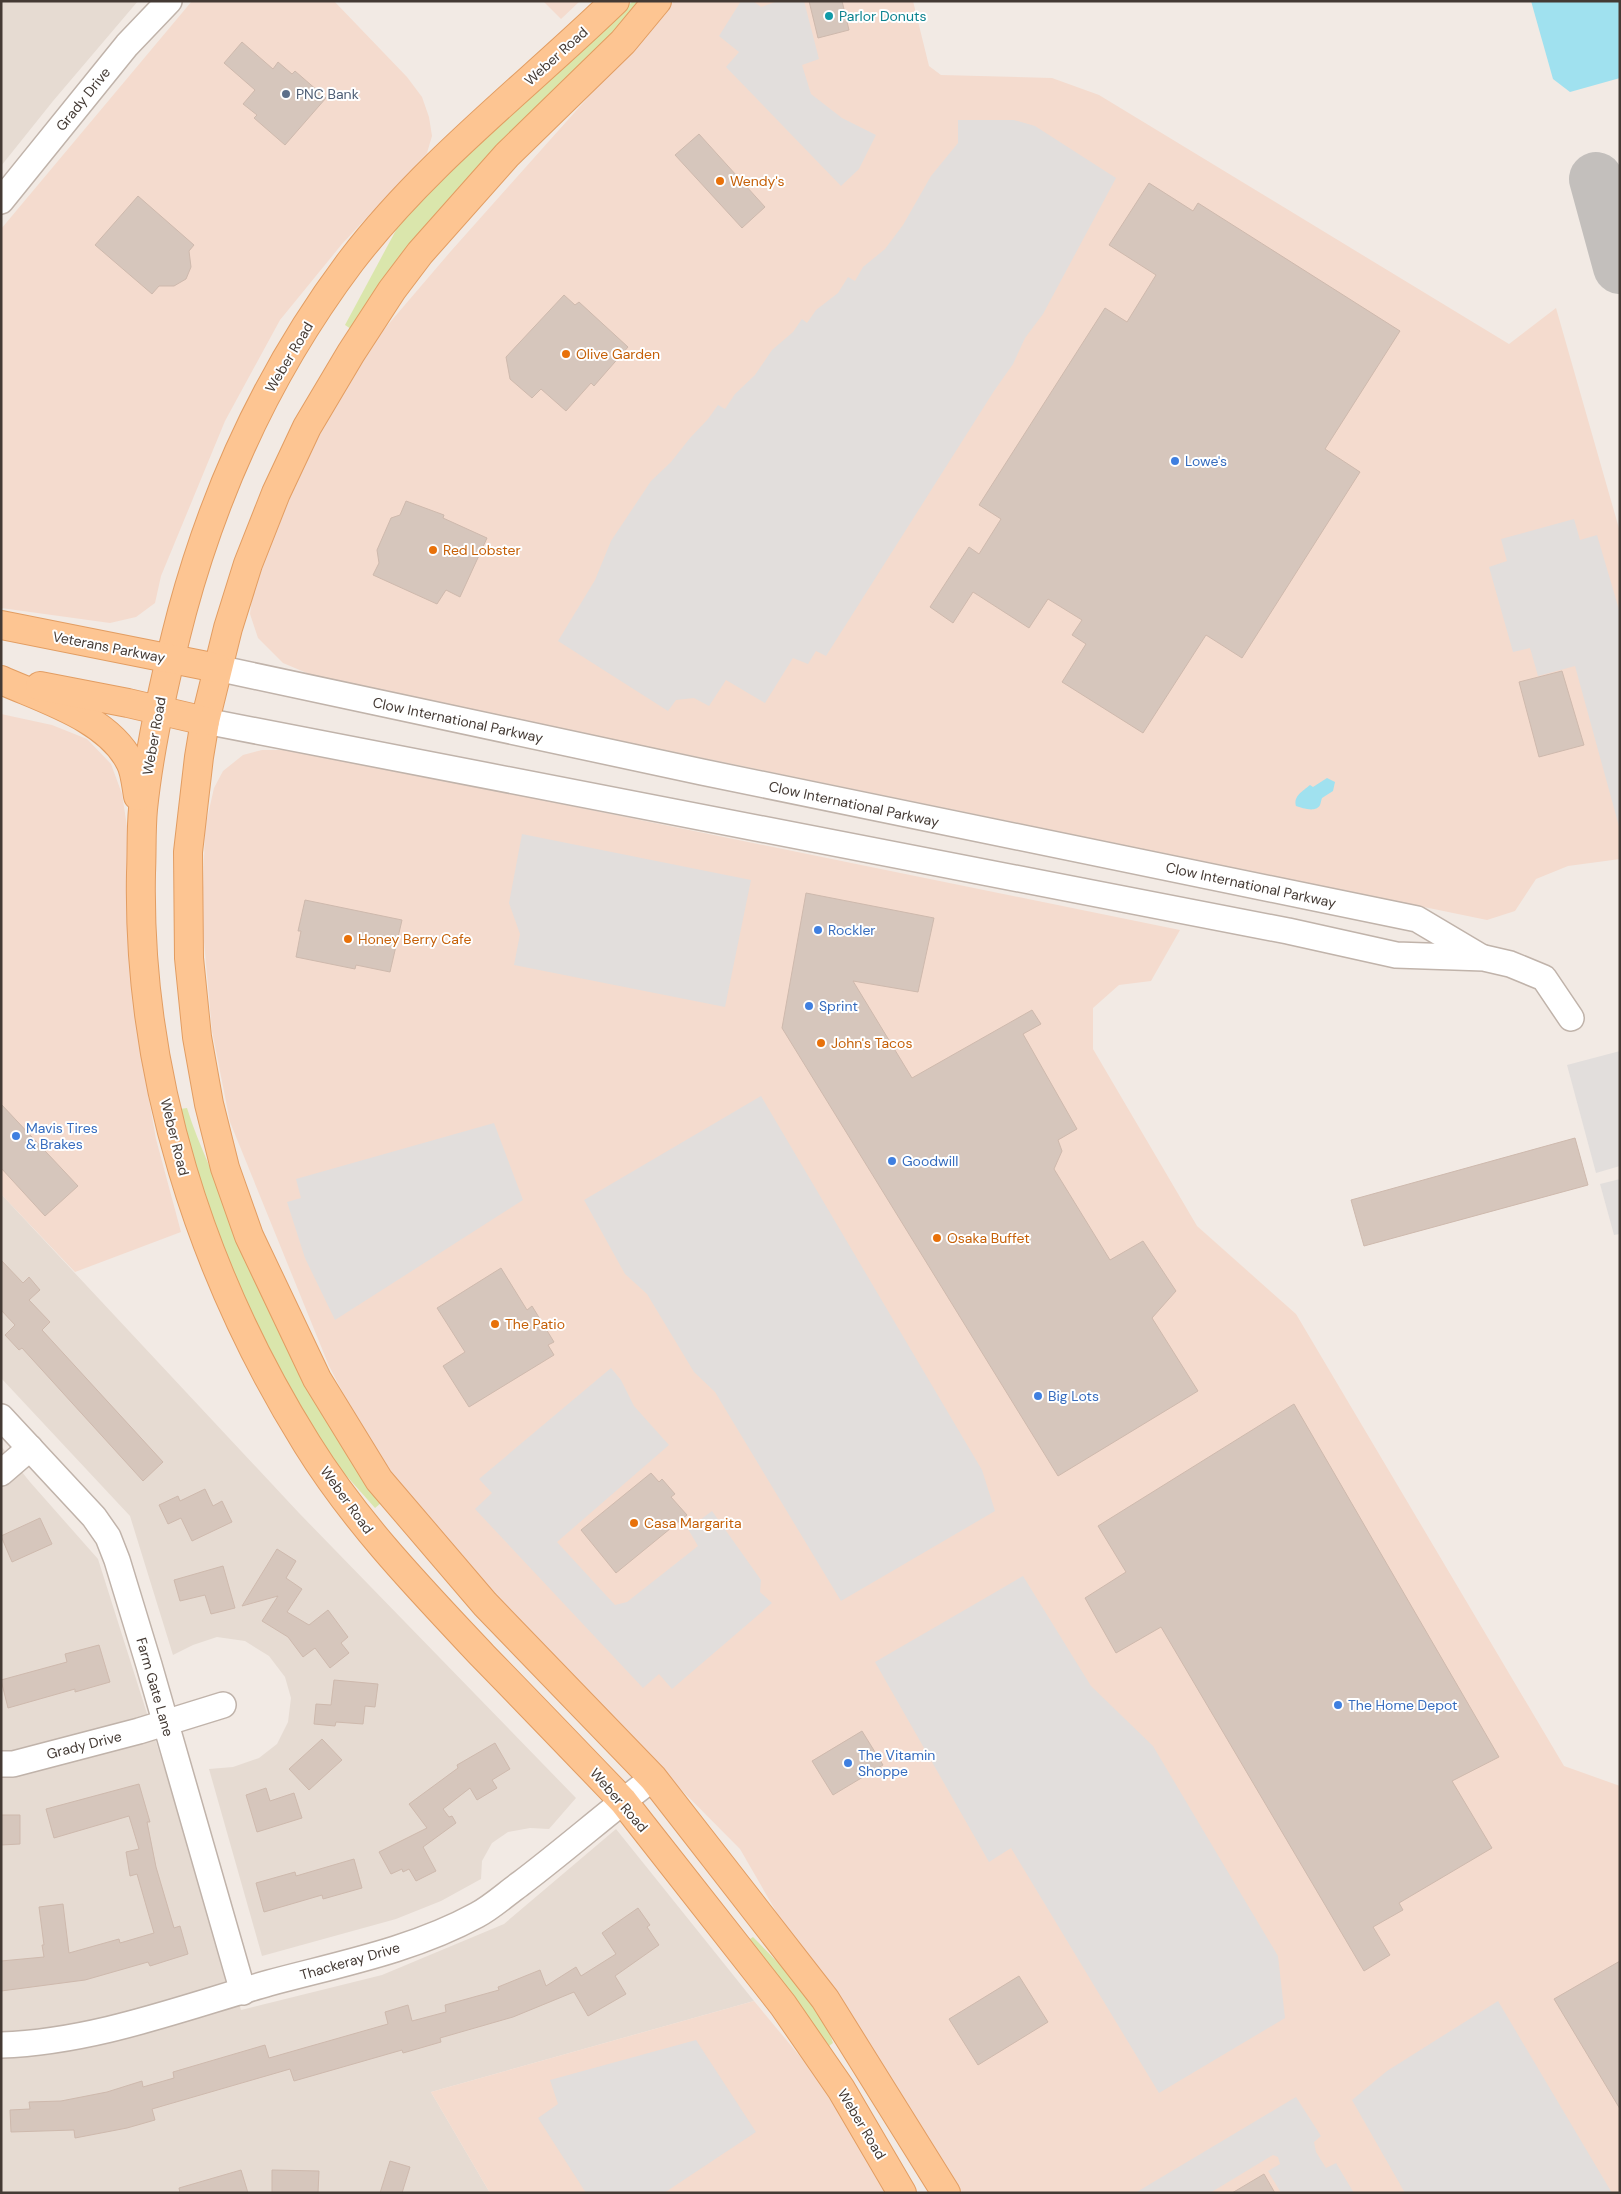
<svg xmlns="http://www.w3.org/2000/svg" width="1621" height="2194" viewBox="0 0 1621 2194" font-family="'DM Sans',sans-serif">
<style>
.residential{fill:#e6dbd2}
.commercial{fill:#f4dbce}
.green{fill:#dae6ac}
.parking{fill:#e2dedc}
.water{fill:#a0e1ef}
.lines{fill:none;stroke-linecap:round;stroke-linejoin:round}
.taxiway{stroke:#c3bfbc;stroke-width:54}
.building{fill:#d6c6bc;stroke:#ceb9ad}
.minor-casing{stroke:#c0b3aa;stroke-width:28}
.major-casing{stroke:#e29d62;stroke-width:30}
.minor{stroke:#fff;stroke-width:25}
.major{stroke:#fdc592;stroke-width:28}
.culture-dot{fill:#0f9aa8;stroke:#fff;stroke-width:2}
.service-dot{fill:#5c6f8a;stroke:#fff;stroke-width:2}
.food-dot{fill:#e8710a;stroke:#fff;stroke-width:2}
.shop-dot{fill:#3f7fe0;stroke:#fff;stroke-width:2}
.labels{text-anchor:middle;dominant-baseline:central;stroke-width:4;stroke-linejoin:round;paint-order:stroke}
.culture-label{font-size:14px;fill:#0d838f;stroke:#fff;text-anchor:start}
.street-label{font-size:14px;fill:#443a34;stroke:#fff}
.service-label{font-size:14px;fill:#4e5e75;stroke:#fff;text-anchor:start}
.food-label{font-size:14px;fill:#c56008;stroke:#fff;text-anchor:start}
.shop-label{font-size:14px;fill:#366cbe;stroke:#fff;text-anchor:start}
</style>
<rect width="100%" height="100%" fill="#f2eae4"/>
<g class="residential">
<polygon points="1,1 138,1 53,101 1,166"/>
<polygon points="1,1194 299,1513 576,1798 549,1829 530,1828 508,1832 492,1843 482,1861 481,1879 441,1901 396,1919 262,1956 209,1769 233,1767 259,1758 277,1744 288,1722 291,1698 285,1677 269,1656 245,1641 217,1637 193,1645 173,1655 130,1516 1,1378"/>
<polygon points="1,1446 30,1482 98,1559 241,2010 382,1975 504,1924 616,1829 754,2001 431,2092 490,2193 1,2193"/>
</g>
<g class="commercial">
<polygon points="192,1 334,1 407,77 422,97 429,117 432,136 427,153 342,244 280,320 225,421 161,576 155,603 136,617 110,623 1,608 1,229"/>
<polygon points="543,1 580,1 561,19"/>
<polygon points="674,1 913,1 929,66 941,75 1052,78 1099,95 1509,344 1556,308 1620,532 1620,859 1568,866 1536,879 1515,911 1487,920 321,679 283,663 258,638 250,614 253,589 315,436 374,341 451,251"/>
<polygon points="1,714 52,725 87,739 111,764 122,794 128,833 128,907 137,1032 156,1139 181,1232 75,1272 1,1194"/>
<polygon points="262,750 297,750 1180,930 1151,981 1119,985 1093,1008 1093,1049 1197,1226 1296,1314 1564,1766 1620,1786 1620,2193 960,2193 875,2052 785,1927 740,1849 606,1714 458,1559 403,1490 365,1435 329,1366 230,1122 212,1031 202,919 205,828 214,788 223,771 243,755"/>
<polygon points="754,2001 837,2101 890,2193 490,2193 431,2092"/>
</g>
<g class="green">
<polygon points="633,1 643,1 351,329 345,325 402,219 427,192"/>
<path d="M187,1108C199,1147 218,1183 233,1221C250,1263 265,1306 286,1347C313,1402 346,1453 381,1503L375,1508L335,1463L295,1398L242,1295L205,1201L180,1109Z"/>
<path d="M753,1937C783,1968 820,2001 833,2043L829,2046L750,1939Z"/>
</g>
<g class="parking">
<polygon points="741,1 753,1 761,7 778,1 804,1 819,59 802,65 811,94 842,118 876,135 859,169 841,186 726,67 739,52 719,36"/>
<polygon points="958,120 1014,120 1035,126 1116,178 1043,314 1025,338 1013,364 994,391 826,656 816,651 808,664 793,658 765,703 726,680 709,706 694,698 676,700 668,711 558,641 595,580 611,541 651,481 671,462 690,438 708,419 718,405 725,409 735,394 755,375 772,350 793,332 802,319 807,323 816,310 838,293 848,277 855,281 863,267 885,249 903,225 931,176 958,143"/>
<polygon points="1574,519 1580,540 1597,535 1620,613 1620,830 1575,666 1538,676 1530,648 1513,652 1489,567 1507,561 1501,539"/>
<polygon points="522,834 751,880 725,1007 514,965 520,934 509,903"/>
<polygon points="1620,1051 1620,1166 1596,1173 1567,1065"/>
<polygon points="761,1096 982,1470 995,1511 841,1601 715,1392 694,1372 647,1294 625,1274 584,1200"/>
<polygon points="494,1123 523,1200 335,1320 305,1258 287,1202 301,1198 296,1179"/>
<polygon points="1620,1179 1620,1234 1614,1235 1600,1184"/>
<polygon points="611,1368 621,1380 634,1406 669,1445 557,1542 615,1605 627,1602 698,1546 688,1529 712,1511 761,1580 760,1592 772,1603 672,1689 659,1674 643,1688 475,1509 492,1493 479,1479"/>
<polygon points="1023,1576 1091,1686 1153,1746 1278,1956 1285,2018 1159,2093 1011,1848 989,1862 875,1662"/>
<polygon points="1498,2001 1612,2193 1405,2193 1352,2100 1387,2071"/>
<polygon points="696,2040 756,2132 664,2193 586,2193 538,2118 558,2104 550,2080"/>
<polygon points="1296,2097 1321,2136 1314,2142 1316,2152 1326,2168 1336,2163 1354,2193 1281,2193 1268,2171 1280,2164 1278,2157 1273,2155 1210,2193 1135,2193"/>
</g>
<g class="water">
<polygon points="1531,1 1619,1 1620,78 1570,92 1553,79"/>
<path d="M1327,778L1335,782L1333,791L1322,798C1321,800 1321,803 1320,805C1316,813 1302,808 1296,806C1293,796 1303,791 1310,785L1313,787Z"/>
</g>
<g class="lines">
<polyline class="taxiway" points="1596,179 1620,267"/>
</g>
<g class="building">
<polygon points="809,1 842,1 849,30 818,38"/>
<polygon points="242,42 273,69 278,62 292,74 295,71 326,98 285,145 254,118 257,115 243,104 255,90 224,63"/>
<polygon points="699,134 765,207 742,228 675,155"/>
<polygon points="1149,183 1193,211 1198,203 1400,331 1325,449 1360,472 1242,658 1206,635 1143,733 1062,682 1086,644 1072,635 1082,620 1048,599 1029,628 973,592 953,623 930,607 969,547 979,554 1001,519 979,505 1105,308 1127,322 1156,275 1109,245"/>
<polygon points="138,196 194,245 189,251 191,267 186,279 174,286 159,286 152,294 95,245"/>
<polygon points="564,295 575,305 579,302 628,347 594,386 591,383 566,411 541,389 532,398 510,379 506,357"/>
<polygon points="406,501 444,515 443,518 487,538 460,597 446,590 437,604 373,575 379,563 377,550 391,518 400,515"/>
<polygon points="1562,671 1584,745 1539,757 1519,682"/>
<polygon points="806,893 934,918 918,992 853,981 912,1078 1032,1010 1041,1024 1023,1034 1077,1129 1058,1140 1062,1151 1054,1169 1110,1260 1143,1241 1176,1291 1152,1318 1198,1391 1058,1476 782,1028"/>
<polygon points="305,900 402,920 390,972 356,965 355,969 296,957 301,931 298,931"/>
<polygon points="1,1104 78,1186 45,1216 1,1168"/>
<polygon points="1575,1138 1588,1185 1364,1246 1351,1200"/>
<polygon points="1,1260 23,1283 29,1277 40,1290 29,1300 50,1322 42,1330 163,1462 143,1481 22,1348 19,1350 5,1335 15,1325 1,1310"/>
<polygon points="501,1268 527,1310 532,1306 554,1342 548,1345 554,1355 469,1407 443,1366 465,1352 437,1308"/>
<polygon points="1294,1404 1499,1757 1452,1781 1492,1848 1399,1903 1403,1910 1373,1927 1390,1955 1364,1971 1161,1627 1116,1653 1085,1598 1126,1572 1098,1526"/>
<polygon points="651,1473 659,1482 662,1479 675,1494 671,1497 687,1515 616,1573 581,1530"/>
<polygon points="205,1489 213,1506 222,1501 232,1522 192,1541 181,1518 168,1524 159,1505 178,1496 180,1501"/>
<polygon points="40,1518 52,1544 12,1562 1,1536"/>
<polygon points="277,1549 296,1561 286,1578 302,1589 287,1612 309,1625 328,1610 348,1637 341,1643 349,1653 330,1668 315,1648 303,1657 288,1637 262,1621 278,1596 242,1606"/>
<polygon points="223,1566 235,1608 211,1614 205,1595 180,1601 174,1580"/>
<polygon points="99,1645 110,1682 75,1692 75,1689 8,1708 1,1680 67,1662 65,1654"/>
<polygon points="334,1680 378,1684 375,1707 365,1706 363,1724 336,1722 335,1726 314,1724 316,1704 331,1705"/>
<polygon points="862,1731 883,1765 833,1795 812,1761"/>
<polygon points="322,1739 342,1760 309,1790 289,1769"/>
<polygon points="495,1743 510,1769 492,1780 497,1788 477,1800 470,1788 443,1809 449,1817 452,1816 456,1823 423,1847 436,1871 416,1881 409,1869 403,1872 402,1869 391,1874 379,1852 427,1828 409,1804 458,1768 457,1765"/>
<polygon points="139,1784 150,1822 147,1822 156,1867 174,1928 180,1926 188,1954 150,1966 148,1962 85,1980 1,1991 1,1961 44,1957 42,1945 44,1945 39,1907 63,1904 69,1953 119,1939 120,1943 154,1933 137,1874 130,1876 126,1852 139,1849 129,1816 54,1838 46,1809"/>
<polygon points="266,1788 270,1801 294,1793 302,1818 257,1832 246,1795"/>
<polygon points="1,1815 20,1815 20,1844 1,1845"/>
<polygon points="354,1859 362,1888 323,1899 322,1895 264,1912 256,1883 295,1872 296,1876"/>
<polygon points="638,1908 650,1925 647,1927 659,1945 615,1976 626,1994 588,2016 574,1992 513,2017 440,2038 441,2042 403,2053 402,2050 294,2081 290,2069 152,2109 155,2120 127,2128 75,2138 74,2130 11,2132 10,2110 30,2109 29,2102 61,2101 107,2092 142,2081 143,2087 174,2078 173,2072 265,2045 269,2058 388,2024 385,2012 408,2005 412,2021 446,2012 445,2005 499,1990 498,1987 540,1970 546,1986 576,1967 581,1976 616,1954 602,1933"/>
<polygon points="1620,1961 1620,2109 1554,1999"/>
<polygon points="1019,1976 1048,2022 978,2065 949,2019"/>
<polygon points="390,2161 410,2167 402,2193 380,2193"/>
<polygon points="241,2170 248,2193 180,2193 179,2188"/>
<polygon points="272,2170 319,2171 318,2193 272,2193"/>
<polygon points="1264,2174 1275,2193 1232,2193"/>
</g>
<g class="lines">
<g class="minor-casing">
<g id="minor">
<polyline points="1,201 127,45 169,1"/>
<polyline points="217,668 702,772 1417,919 1481,957"/>
<polyline points="205,721 1288,931 1396,955 1484,958 1510,964 1544,978 1571,1018"/>
<polyline points="1,1417 94,1517 108,1537 117,1560 149,1665 243,1992"/>
<polyline points="1,1473 30,1448"/>
<polyline points="1,1764 13,1764 139,1731 223,1705"/>
<path d="M1,2045C93,2042 182,2008 269,1983C340,1964 413,1950 477,1915C492,1907 506,1894 520,1884C565,1850 608,1812 653,1778"/>
</g>
</g>
<g class="major-casing">
<g id="major">
<path d="M615,1C526,87 426,163 351,261C272,366 216,486 182,612C165,677 150,742 143,809C141,830 142,852 141,873C137,1075 201,1274 307,1444C356,1523 420,1589 483,1656C530,1704 576,1752 623,1801L637,1819L783,2005L841,2089L902,2193"/>
<polyline points="657,1 623,42 507,155 420,253 392,290 351,353 307,427 276,493 248,564 228,628 205,721 199,757 188,852 189,958 197,1037 209,1104 225,1168 249,1236 317,1379 379,1480 485,1604 653,1778 825,1999 946,2193"/>
<polyline points="1,625 217,668"/>
<path d="M1,680C43,699 108,718 130,762C135,771 136,785 138,796"/>
<polyline points="40,686 128,703 205,721"/>
</g>
</g>
<use href="#minor" class="minor"/>
<use href="#major" class="major"/>
</g>
<circle class="culture-dot" cx="829" cy="16" r="5"/>
<circle class="service-dot" cx="286" cy="94" r="5"/>
<g class="food-dot">
<circle cx="720" cy="181" r="5"/>
<circle cx="566" cy="354" r="5"/>
<circle cx="433" cy="550" r="5"/>
<circle cx="348" cy="939" r="5"/>
<circle cx="821" cy="1043" r="5"/>
<circle cx="937" cy="1238" r="5"/>
<circle cx="495" cy="1324" r="5"/>
<circle cx="634" cy="1523" r="5"/>
</g>
<g class="shop-dot">
<circle cx="1175" cy="461" r="5"/>
<circle cx="818" cy="930" r="5"/>
<circle cx="809" cy="1006" r="5"/>
<circle cx="16" cy="1136" r="5"/>
<circle cx="892" cy="1161" r="5"/>
<circle cx="1038" cy="1396" r="5"/>
<circle cx="1338" cy="1705" r="5"/>
<circle cx="848" cy="1763" r="5"/>
</g>
<g class="labels">
<g class="culture-label">
<text x="839" y="16">Parlor Donuts</text>
</g>
<g class="street-label">
<text transform="translate(556 56) rotate(-42)">Weber Road</text>
<text transform="translate(83 99) rotate(-51)">Grady Drive</text>
<text transform="translate(289 357) rotate(-59)">Weber Road</text>
<text transform="translate(109 647) rotate(11)">Veterans Parkway</text>
<text transform="translate(458 720) rotate(12)">Clow International Parkway</text>
<text transform="translate(154 736) rotate(-80)">Weber Road</text>
<text transform="translate(854 804) rotate(12)">Clow International Parkway</text>
<text transform="translate(1251 885) rotate(12)">Clow International Parkway</text>
<text transform="translate(175 1137) rotate(76)">Weber Road</text>
<text transform="translate(347 1500) rotate(54)">Weber Road</text>
<text transform="translate(155 1687) rotate(74)">Farm Gate Lane</text>
<text transform="translate(84 1745) rotate(-14)">Grady Drive</text>
<text transform="translate(619 1800) rotate(49)">Weber Road</text>
<text transform="translate(350 1961) rotate(-16)">Thackeray Drive</text>
<text transform="translate(862 2124) rotate(59)">Weber Road</text>
</g>
<g class="service-label">
<text x="296" y="94">PNC Bank</text>
</g>
<g class="food-label">
<text x="730" y="181">Wendy's</text>
<text x="576" y="354">Olive Garden</text>
<text x="443" y="550">Red Lobster</text>
<text x="358" y="939">Honey Berry Cafe</text>
<text x="831" y="1043">John's Tacos</text>
<text x="947" y="1238">Osaka Buffet</text>
<text x="505" y="1324">The Patio</text>
<text x="644" y="1523">Casa Margarita</text>
</g>
<g class="shop-label">
<text x="1185" y="461">Lowe's</text>
<text x="828" y="930">Rockler</text>
<text x="819" y="1006">Sprint</text>
<text x="26" y="1128">Mavis Tires<tspan x="26" dy="16">&amp; Brakes</tspan></text>
<text x="902" y="1161">Goodwill</text>
<text x="1048" y="1396">Big Lots</text>
<text x="1348" y="1705">The Home Depot</text>
<text x="858" y="1755">The Vitamin<tspan x="858" dy="16">Shoppe</tspan></text>
</g>
</g>
<rect width="1621" height="2194" fill="none" stroke="#443a34" stroke-width="5"/>
</svg>
